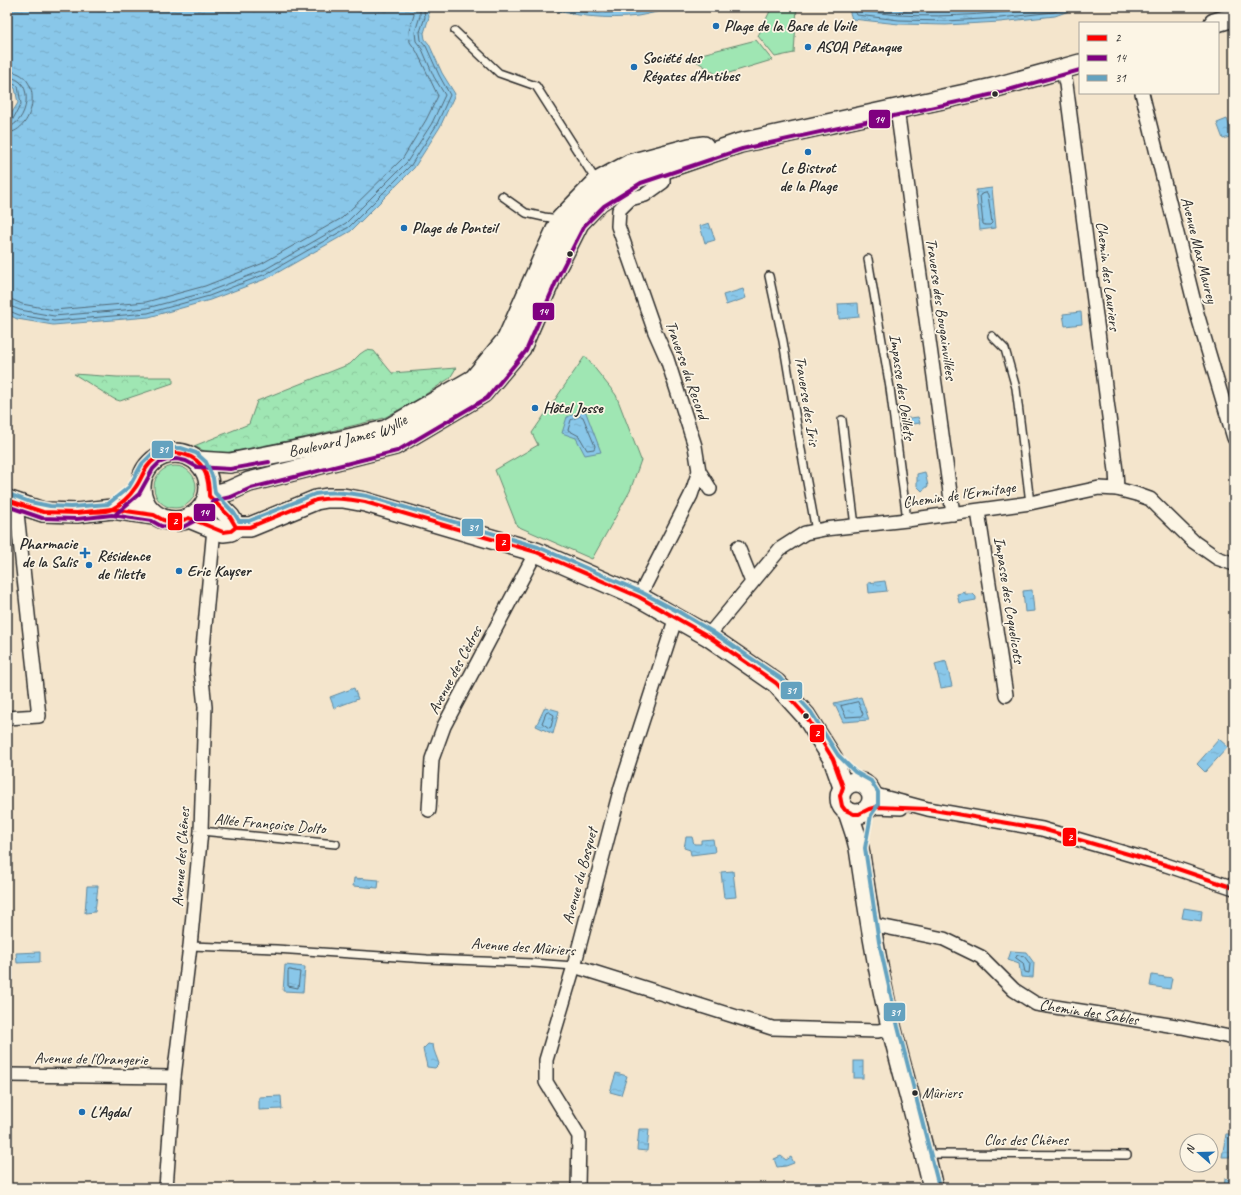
<svg xmlns="http://www.w3.org/2000/svg" width="1241" height="1195" viewBox="0 0 1241 1195" font-family="Caveat,sans-serif">
<style>
.green{fill:#9fe6b3;stroke:#65886f}
.park{fill:url(#park-crowns);stroke:#65886f}
.water{fill:url(#water-ripples);stroke:#63899d}
.lines{fill:none;stroke-linecap:round;stroke-linejoin:round}
.shore{stroke:#516977;stroke-width:1}
.lane-casing{stroke:#2b2b2b;stroke-width:10}
.street-casing{stroke:#2b2b2b;stroke-width:16}
.secondary-casing{stroke:#2b2b2b;stroke-width:22}
.lane{stroke:#fcf5e5;stroke-width:7}
.street{stroke:#fcf5e5;stroke-width:13}
.secondary{stroke:#fcf5e5;stroke-width:19}
.bus-1-casing{stroke:#fcf5e5;stroke-width:7}
.bus-2-casing{stroke:#fcf5e5;stroke-width:7}
.bus-3-casing{stroke:#fcf5e5;stroke-width:7}
.bus-1{stroke:#f00;stroke-width:4}
.bus-2{stroke:#800080;stroke-width:4}
.bus-3{stroke:#64a2bf;stroke-width:4}
.poi-dot{fill:#1f6fb2;stroke:#fcf5e5;stroke-width:1.5}
.bus-dot{fill:#2b2b2b;stroke:#fcf5e5;stroke-width:1.5}
.labels{text-anchor:middle;dominant-baseline:central;stroke-width:3.5;stroke-linejoin:round;paint-order:stroke}
.bus-label{font-size:15px;fill:#2b2b2b;stroke:#fcf5e5;text-anchor:start}
.poi-label{font-size:16px;font-weight:bold;fill:#2b2b2b;stroke:#fcf5e5;text-anchor:start}
.street-label{font-size:16px;fill:#2b2b2b;stroke:#fcf5e5}
.line-badge{stroke:#fcf5e5;stroke-width:1.5}
.badge-label{font-size:11px;text-anchor:middle;font-weight:bold;fill:#fff}
</style>
<defs>
<pattern id="park-crowns" width="20" height="18" patternUnits="userSpaceOnUse"><rect width="20" height="18" fill="#9fe6b3"/><path d="M2 6a3 3 0 1 1 6 0M12 15a3 3 0 1 1 6 0" fill="none" stroke="#89c59a"/></pattern>
<pattern id="water-ripples" width="26" height="14" patternUnits="userSpaceOnUse"><rect width="26" height="14" fill="#89c7e9"/><path d="M2 4q2-2 4 0t4 0M15 11q2-2 4 0t4 0" fill="none" stroke="#76abc8"/></pattern>
</defs>
<rect width="100%" height="100%" fill="#f4e5cc"/>
<filter id="ink" filterUnits="userSpaceOnUse"><feTurbulence type="fractalNoise" baseFrequency=".025" numOctaves="2"/><feDisplacementMap in="SourceGraphic" scale="8" xChannelSelector="R" yChannelSelector="G"/><feConvolveMatrix kernelMatrix="1 2 1 2 8 2 1 2 1" color-interpolation-filters="sRGB"/></filter>
<g filter="url(#ink)">
<g class="green">
<polygon points="772,7 797,7 794,53 775,57 758,36"/>
<polygon points="756,40 772,60 719,76 690,57"/>
<polygon points="585,356 616,395 641,460 630,491 592,559 517,526 495,470 538,445 532,433"/>
<circle cx="175" cy="487" r="21"/>
</g>
<g class="park">
<polygon points="366,350 374,351 392,373 456,368 450,378 420,398 384,418 303,438 225,453 206,452 194,446 249,424 257,401 350,364 360,354"/>
<polygon points="74,374 117,377 173,377 173,383 120,401 114,399"/>
</g>
<g class="water">
<polygon points="7,7 430,7 428,11 429,17 424,33 425,39 429,44 442,73 455,94 440,127 414,168 351,231 268,278 210,300 149,317 53,325 17,319 7,314 7,119 8,119 18,103 15,88 7,85"/>
<path d="M543,7H676C664,10 650,14 638,16C609,20 571,16 543,7Z"/>
<polygon points="848,7 1080,7 1055,16 1000,22 946,25 899,24 852,19"/>
<polygon points="1227,119 1233,136 1223,139 1217,123"/>
<polygon points="992,188 996,228 980,230 976,190"/>
<polygon points="709,223 715,240 705,243 700,226"/>
<polygon points="743,289 746,298 726,305 723,295"/>
<polygon points="858,303 859,317 839,319 838,304"/>
<polygon points="1081,312 1082,324 1065,326 1063,314"/>
<polygon points="585,410 601,452 585,455 576,438 562,433 567,417"/>
<polygon points="918,417 920,423 902,426 902,419"/>
<polygon points="925,472 928,486 922,491 917,486 917,474"/>
<polygon points="885,581 887,591 869,593 868,583"/>
<polygon points="1032,590 1034,611 1025,612 1023,591"/>
<polygon points="965,592 965,594 973,594 976,597 976,600 959,603 957,594"/>
<polygon points="946,661 952,686 941,688 935,664"/>
<polygon points="354,688 358,699 334,708 330,697"/>
<polygon points="861,697 869,720 843,722 834,703"/>
<polygon points="545,707 559,711 553,734 536,726"/>
<polygon points="1219,739 1228,747 1205,772 1197,764"/>
<polygon points="686,837 692,837 694,844 701,844 701,840 713,839 715,852 691,855 690,850 684,848"/>
<polygon points="733,871 736,897 724,898 721,872"/>
<polygon points="354,878 379,880 378,888 353,886"/>
<polygon points="87,886 98,886 95,912 85,913"/>
<polygon points="1184,908 1202,911 1201,921 1182,918"/>
<polygon points="1011,951 1026,952 1034,963 1033,978 1021,977 1019,964 1008,960"/>
<polygon points="40,952 40,962 17,963 16,953"/>
<polygon points="285,965 305,967 303,992 283,991"/>
<polygon points="1152,975 1172,978 1170,989 1150,986"/>
<path d="M428,1044L433,1045C434,1053 437,1057 439,1064L435,1068L427,1067C426,1060 424,1056 423,1049Z"/>
<rect x="854" y="1061" width="9" height="17"/>
<polygon points="616,1073 627,1076 621,1095 610,1092"/>
<polygon points="281,1096 282,1109 259,1110 259,1097"/>
<polygon points="639,1129 649,1129 647,1151 637,1150"/>
<polygon points="1226,1134 1234,1134 1233,1157 1222,1157"/>
<polygon points="781,1156 786,1160 791,1157 794,1163 786,1166 777,1167 774,1159"/>
<polygon points="1225,1179 1234,1180 1234,1188 1224,1188"/>
</g>
<g class="lines">
<g class="shore">
<polyline points="558,7 598,13 637,12 660,7"/>
<polyline points="590,7 598,8 638,7"/>
<polyline points="853,7 857,15 899,20 946,21 1000,18 1054,12 1068,7"/>
<path d="M858,7L860,11C873,12 887,14 900,15C951,18 1002,13 1053,7"/>
<path d="M880,7C920,12 961,10 1000,7"/>
<path d="M7,71C46,72 35,132 7,133"/>
<path d="M7,77C38,78 27,126 7,127"/>
<polyline points="7,82 18,86 21,104 12,121 7,122"/>
<polygon points="987,193 988,195 992,223 990,225 985,225 983,224 980,195 982,194"/>
<polyline points="7,299 13,300 22,304 54,310 146,302 205,286 261,264 342,218 403,158 426,120 438,96 417,52 410,42 409,31 414,15 414,7"/>
<polyline points="7,305 20,310 54,316 147,308 207,292 264,270 346,223 407,162 432,123 445,95 434,77 422,49 416,41 415,32 420,16 420,7"/>
<polyline points="7,310 19,315 54,321 148,313 209,296 266,274 349,227 411,165 436,126 450,95 439,75 426,46 421,40 420,32 425,17 424,10 426,7"/>
<polygon points="581,416 583,417 595,446 594,449 587,450 579,436 568,430 571,420"/>
<polygon points="858,702 863,714 862,716 846,717 841,706"/>
<polygon points="549,712 554,715 551,727 549,728 542,723 546,713"/>
<polygon points="1018,955 1024,956 1030,964 1029,973 1025,972 1023,963 1016,958"/>
<polygon points="290,970 300,972 298,988 288,986 288,971"/>
</g>
<g class="lane-casing">
<g id="lane">
<polyline points="455,31 499,73 536,86 597,182"/>
<polyline points="502,196 526,213 544,217 559,219"/>
<polyline points="868,259 890,388 907,520"/>
<polyline points="769,276 783,341 802,455 816,531"/>
<polyline points="992,336 1005,349 1016,388 1030,503"/>
<polyline points="842,420 855,526"/>
<polyline points="201,831 336,844"/>
<polyline points="190,946 276,949 427,959 533,963 574,966"/>
<polyline points="925,1154 1127,1155"/>
</g>
</g>
<g class="street-casing">
<g id="street">
<polyline points="1062,69 1066,84 1116,471 1117,489"/>
<polyline points="1142,93 1196,310 1234,438"/>
<polyline points="897,109 953,514"/>
<polyline points="699,471 710,489"/>
<polyline points="978,511 1006,695"/>
<polyline points="738,547 752,582"/>
<polyline points="639,597 691,495 699,471 695,446 667,359 655,332 618,226 619,210 630,199 645,195 663,182 663,170"/>
<polyline points="708,636 780,549 805,533 825,529 907,520 1030,503 1099,488 1117,489 1136,494 1150,499 1194,542 1217,558 1234,564"/>
<polyline points="7,718 39,716 16,504"/>
<polyline points="872,794 928,809 1042,829 1166,865 1234,888"/>
<polyline points="869,809 877,807 901,808"/>
<polyline points="429,810 432,759 444,726 536,552"/>
<path id="s1" d="M870,924L944,939L981,957L1014,990L1036,1004L1182,1027L1234,1038"/>
<polyline points="574,966 772,1028 878,1031 892,1028"/>
<polyline points="7,1075 174,1077"/>
<polyline points="166,1188 174,1077 190,946 201,831 205,707 201,670 214,528"/>
<polyline points="578,1188 579,1136 546,1082 546,1060 574,966 621,787 676,617"/>
</g>
</g>
<g class="secondary-casing">
<g id="secondary">
<polyline points="1214,23 1234,17"/>
<circle cx="175" cy="487" r="34"/>
<path id="s2" d="M198,461L230,463L318,446L386,430L474,379L507,339L542,260L561,219L597,182L630,164L690,148L704,146"/>
<polyline points="209,496 229,491 249,482 395,445 483,393 521,348 554,272 564,253 579,223 600,201 638,178 740,143 993,88 1080,64"/>
<polyline points="209,496 230,517 236,527"/>
<polyline points="7,500 43,512 77,513 112,509 154,515"/>
<polyline points="189,518 223,532 231,531 236,527 250,527 316,500 327,498 343,498 365,502 536,552 639,597 708,636 776,683 806,716 833,759 843,787"/>
<circle cx="856" cy="798" r="16"/>
<path d="M848,812L855,833L859,848C868,909 877,970 892,1030C905,1082 921,1135 933,1188"/>
</g>
</g>
<use href="#lane" class="lane"/>
<use href="#street" class="street"/>
<use href="#secondary" class="secondary"/>
<g class="bus-1-casing">
<g id="bus-1">
<path d="M7,500L43,512L77,513L112,509L154,515L163,520L171,522L181,521L189,518L223,532L231,531L236,527H250L316,500C333,497 348,499 365,502L536,552L639,597L708,636L776,683L806,716L833,759L843,787L840,796L842,806L845,810L854,814H859L869,809L877,807L928,809L1042,829L1166,865L1234,888"/>
<path d="M85,512C93,511 105,513 112,509C120,505 130,496 135,488C140,482 142,474 147,467C157,453 175,449 191,457C206,465 209,480 209,496L230,517L236,527"/>
</g>
</g>
<g class="bus-2-casing">
<g id="bus-2">
<polyline points="7,506 42,518 77,519 112,515 152,521 161,526 172,528 183,527 200,518 213,501 231,497 251,488 397,451 487,398 526,351 559,275 584,226 604,206 641,183 742,149 994,94 1080,70"/>
<polyline points="116,514 139,494 153,469 159,463 167,460 177,459 186,461 197,467 230,469 269,462"/>
</g>
</g>
<g class="bus-3-casing">
<path id="bus-3" d="M9,494L30,502L50,506L71,507L108,504L129,487L142,464L153,453L167,448H181L196,453L206,462L213,478L215,493L234,513L239,521H249L315,494C333,491 349,493 367,496L538,547L641,592L679,612L711,631L780,678L811,712L838,755L855,772L871,781L878,792V805L871,815L865,848L879,942L898,1027L939,1187"/>
</g>
<use href="#bus-1" class="bus-1"/>
<use href="#bus-2" class="bus-2"/>
<use href="#bus-3" class="bus-3"/>
</g>
</g>
<g class="poi-dot">
<circle cx="716" cy="26" r="4"/>
<circle cx="808" cy="47" r="4"/>
<circle cx="634" cy="67" r="4"/>
<circle cx="808" cy="152" r="4"/>
<circle cx="404" cy="228" r="4"/>
<circle cx="535" cy="408" r="4"/>
<path d="M83 547h4v4h4v4h-4v4h-4v-4h-4v-4h4z"/>
<circle cx="89" cy="565" r="4"/>
<circle cx="179" cy="571" r="4"/>
<circle cx="82" cy="1112" r="4"/>
</g>
<g class="bus-dot">
<circle cx="995" cy="94" r="3.5"/>
<circle cx="570" cy="254" r="3.5"/>
<circle cx="806" cy="716" r="3.5"/>
<circle cx="915" cy="1093" r="3.5"/>
</g>
<g class="labels">
<g class="bus-label">
<text x="922" y="1093">Mûriers</text>
</g>
<g class="poi-label">
<text x="724" y="26">Plage de la Base de Voile</text>
<text x="816" y="47">ASOA Pétanque</text>
<text x="642" y="58">Société des<tspan x="642" dy="18">Régates d'Antibes</tspan></text>
<text x="808" y="168" text-anchor="middle">Le Bistrot<tspan x="808" dy="18">de la Plage</tspan></text>
<text x="412" y="228">Plage de Ponteil</text>
<text x="543" y="408">Hôtel Josse</text>
<text x="77" y="544" text-anchor="end">Pharmacie<tspan x="77" dy="18">de la Salis</tspan></text>
<text x="97" y="556">Résidence<tspan x="97" dy="18">de l'ilette</tspan></text>
<text x="187" y="571">Eric Kayser</text>
<text x="90" y="1112">L'Agdal</text>
</g>
<g class="street-label">
<text transform="translate(1199 250) rotate(76)">Avenue Max Maurey</text>
<text transform="translate(1108 276) rotate(83)">Chemin des Lauriers</text>
<text transform="translate(941 309) rotate(82)">Traverse des Bougainvillées</text>
<text transform="translate(687 370) rotate(71)">Traverse du Record</text>
<text transform="translate(902 387) rotate(82)">Impasse des Oeillets</text>
<text transform="translate(807 401) rotate(81)">Traverse des Iris</text>
<text stroke="none"><textPath href="#s2" startOffset="153">Boulevard James Wyllie</textPath></text>
<text transform="translate(959 495) rotate(-8)">Chemin de l'Ermitage</text>
<text transform="translate(1009 600) rotate(81)">Impasse des Coquelicots</text>
<text transform="translate(455 670) rotate(-62)">Avenue des Cèdres</text>
<text transform="translate(270 824) rotate(5)">Allée Françoise Dolto</text>
<text transform="translate(181 857) rotate(-86)">Avenue des Chênes</text>
<text transform="translate(580 876) rotate(-75)">Avenue du Bosquet</text>
<text transform="translate(523 947) rotate(4)">Avenue des Mûriers</text>
<text stroke="none"><textPath href="#s1" startOffset="243">Chemin des Sables</textPath></text>
<text transform="translate(91 1059) rotate(1)">Avenue de l'Orangerie</text>
<text x="1026" y="1140">Clos des Chênes</text>
</g>
</g>
<g class="line-badge">
<rect x="868" y="109" width="23" height="20" rx="4" fill="#800080"/>
<rect x="532" y="302" width="23" height="19" rx="4" fill="#800080"/>
<rect x="151" y="440" width="23" height="19" rx="4" fill="#64a2bf"/>
<rect x="193" y="503" width="23" height="19" rx="4" fill="#800080"/>
<rect x="167" y="512" width="16" height="19" rx="4" fill="#f00"/>
<rect x="461" y="518" width="23" height="19" rx="4" fill="#64a2bf"/>
<rect x="495" y="533" width="16" height="19" rx="4" fill="#f00"/>
<rect x="780" y="681" width="23" height="19" rx="4" fill="#64a2bf"/>
<rect x="809" y="724" width="16" height="19" rx="4" fill="#f00"/>
<rect x="1062" y="827" width="15" height="20" rx="4" fill="#f00"/>
<rect x="883" y="1002" width="23" height="20" rx="4" fill="#64a2bf"/>
</g>
<g class="badge-label">
<text x="879" y="123">14</text>
<text x="543" y="315">14</text>
<text x="163" y="453">31</text>
<text x="204" y="516">14</text>
<text x="175" y="525">2</text>
<text x="473" y="531">31</text>
<text x="503" y="546">2</text>
<text x="791" y="694">31</text>
<text x="817" y="737">2</text>
<text x="1070" y="841">2</text>
<text x="895" y="1016">31</text>
</g>
<rect width="1241" height="1195" fill="none" stroke="#fcf5e5" stroke-width="24"/>
<rect x="12" y="12" width="1217" height="1171" fill="none" stroke="#2b2b2b" stroke-width="1.5" filter="url(#ink)"/>
<rect x="1079" y="22" width="140" height="72" fill="#fcf5e5" stroke="#a8a49b"/>
<rect x="1087" y="35" width="20" height="6" fill="#ff0000" stroke="#a8a49b"/>
<text x="1115" y="42" font-size="12" fill="#2b2b2b">2</text>
<rect x="1087" y="55" width="20" height="6" fill="#800080" stroke="#a8a49b"/>
<text x="1115" y="62" font-size="12" fill="#2b2b2b">14</text>
<rect x="1087" y="75" width="20" height="6" fill="#64a2bf" stroke="#a8a49b"/>
<text x="1115" y="82" font-size="12" fill="#2b2b2b">31</text>
<g transform="translate(1199 1153) rotate(290)"><circle r="19" fill="#fcf5e5" stroke="#a8a49b"/>
<path d="M0-3L7 15L0 10L-7 15Z" fill="#1f6fb2"/>
<text y="-6" font-size="11" font-weight="bold" text-anchor="middle" fill="#2b2b2b">N</text>
</g>
</svg>
